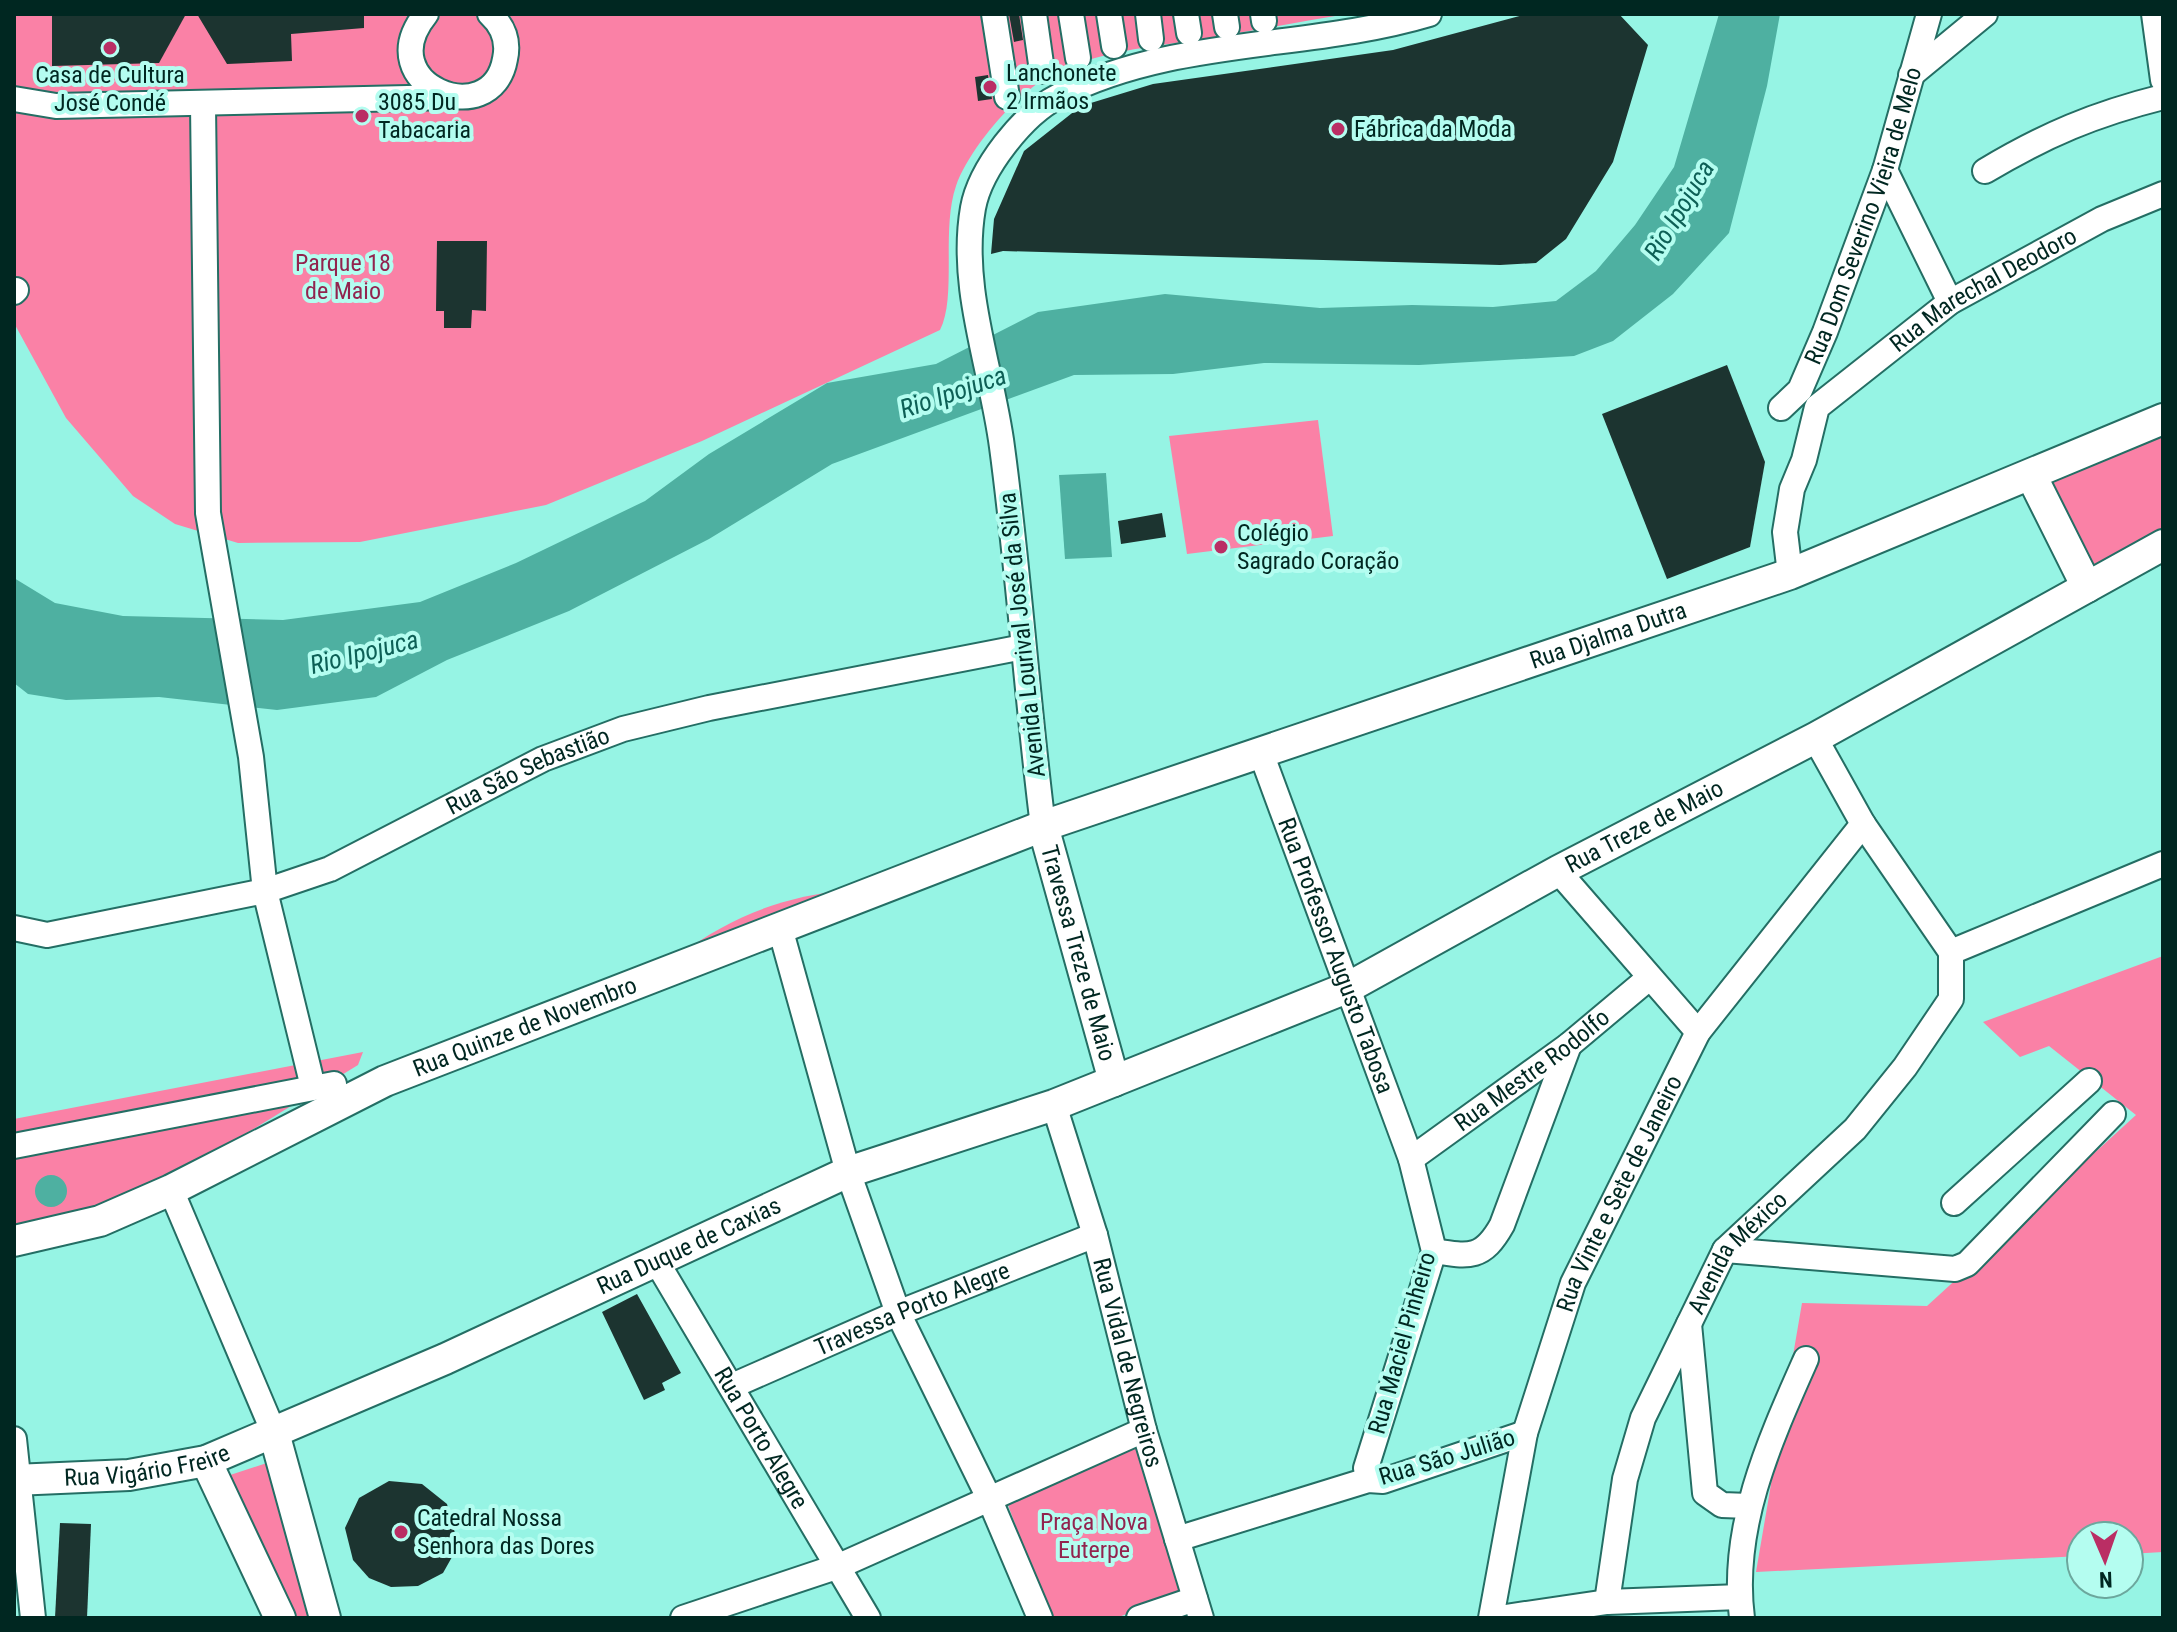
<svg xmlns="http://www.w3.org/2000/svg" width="2177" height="1632" viewBox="0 0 2177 1632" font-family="'Roboto Condensed',sans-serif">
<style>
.green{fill:#fa81a6}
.water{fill:#4eb0a1}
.building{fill:#1c3430}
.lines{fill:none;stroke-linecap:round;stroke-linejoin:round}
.minor-casing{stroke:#246e64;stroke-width:28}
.major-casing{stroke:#246e64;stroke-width:34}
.minor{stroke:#fff;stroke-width:24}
.major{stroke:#fff;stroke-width:30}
.poi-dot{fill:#ba2e64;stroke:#b4fdf0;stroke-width:3}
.labels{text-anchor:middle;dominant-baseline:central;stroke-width:8;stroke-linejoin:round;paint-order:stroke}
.poi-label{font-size:24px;fill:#002721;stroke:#b4fdf0;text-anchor:start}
.street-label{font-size:24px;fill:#002721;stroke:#b4fdf0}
.park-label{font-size:24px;fill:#92234e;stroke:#b4fdf0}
.water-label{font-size:26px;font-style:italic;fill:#0d6056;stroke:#b4fdf0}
</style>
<rect width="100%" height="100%" fill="#96f4e4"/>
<g class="green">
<path d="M14,14H1347C1299,22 1251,31 1203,39C1151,47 1096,51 1049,76C1015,95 969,149 956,186C941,229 957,297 940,330L702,441L546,505L360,542L238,543L175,524L133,496L66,418L14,323Z"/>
<polygon points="1318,420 1333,536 1187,554 1169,436"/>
<polygon points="2163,426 2163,536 2079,583 2029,482"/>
<path d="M849,890L678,956C731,916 784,896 849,890Z"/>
<polygon points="2163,956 2163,1552 2129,1554 2129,1536 2081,1536 2081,1556 1756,1572 1802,1303 1927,1306 2136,1115 2049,1046 2020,1057 1983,1022"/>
<polygon points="363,1052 358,1065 157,1188 14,1233 14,1119"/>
<polygon points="1138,1439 1186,1592 1116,1618 1050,1618 1005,1497"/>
<polygon points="273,1461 318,1618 286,1618 221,1478"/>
</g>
<g class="water">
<polygon points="1719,14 1780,14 1767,86 1729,233 1673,294 1613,341 1574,356 1419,365 1264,363 1173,374 1074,375 832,464 709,539 569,611 447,660 376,697 277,710 159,697 66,700 28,694 14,683 14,578 55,603 123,616 283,620 420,602 516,563 645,501 709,454 827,383 936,364 1038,312 1165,294 1320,308 1412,305 1493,307 1556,301 1596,271 1635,225 1674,167"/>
<polygon points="1106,473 1112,557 1065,559 1059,475"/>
<circle cx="51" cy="1191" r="16"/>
</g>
<g class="building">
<polygon points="186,14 159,63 52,66 52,15"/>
<polygon points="197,14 364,14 364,28 291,34 292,61 227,64"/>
<polygon points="1009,14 1019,14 1023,40 1014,42"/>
<polygon points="1527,14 1619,14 1648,45 1613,162 1566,239 1536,263 1500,265 1003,251 991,254 994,219 1024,151 1081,106 1153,84 1393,50"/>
<polygon points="988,75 992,99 978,101 975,77"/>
<polygon points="437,241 487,241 486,311 472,310 471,328 444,328 444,311 436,311"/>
<polygon points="1727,365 1765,462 1750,547 1667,579 1602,414"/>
<polygon points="1162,513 1166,537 1121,544 1118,521"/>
<polygon points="637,1294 681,1373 662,1383 665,1390 644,1400 602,1312"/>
<polygon points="389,1481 422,1484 447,1504 456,1537 452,1557 443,1573 418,1586 391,1587 369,1578 353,1560 345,1528 359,1498"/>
<polygon points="60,1523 91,1524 87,1618 55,1618"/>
</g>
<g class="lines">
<g class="minor-casing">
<g id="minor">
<path d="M426,14C368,85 492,134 505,59C509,41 503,26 490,14"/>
<polyline points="994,14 1007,97"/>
<polyline points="1034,14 1042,71"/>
<polyline points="1071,14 1078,58"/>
<polyline points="1109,14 1114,46"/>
<polyline points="1148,14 1151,39"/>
<polyline points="1186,14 1189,33"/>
<polyline points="1225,14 1227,27"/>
<polyline points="1263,14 1264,21"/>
<polyline points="2154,14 2163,80"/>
<polyline points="1911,75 1985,14"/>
<polyline points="14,99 56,106 452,97"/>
<polyline points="203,105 208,513 251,757 265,891 313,1087"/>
<polyline points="1885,170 1950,302"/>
<path d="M1985,171C2045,135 2095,114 2163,97"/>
<polyline points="14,292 16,290"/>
<path id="s1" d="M1781,408L1800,390L1825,332L1885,170L1929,14"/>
<path id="s2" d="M1790,574L1785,532L1792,489L1804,460L1817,407L1950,302L2102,219L2163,194"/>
<polyline points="1815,738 1863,824 1951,952"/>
<path id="s3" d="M1261,753L1411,1159L1434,1251L1366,1468L1368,1480"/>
<path d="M1043,826C1027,700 1019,573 1002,447C992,369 959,288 973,208C980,169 1023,114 1059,96C1173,37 1309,50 1429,14"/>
<polyline points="1558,871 1698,1032"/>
<path id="s4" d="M14,928L47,935L265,891L330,869L543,759L623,729L709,708L1023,647"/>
<polyline points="780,928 848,1172 898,1313 989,1498 1040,1618"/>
<polyline points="1951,952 2163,864"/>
<path id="s5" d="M1054,1105L1095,1235L1144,1430L1201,1618"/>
<polyline points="14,1146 334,1084"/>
<path id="s6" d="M1411,1159L1569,1045L1649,978"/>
<polyline points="171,1190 274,1433"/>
<polyline points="1954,1203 2089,1081"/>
<polyline points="1725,1250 1955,1269 1967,1264 2113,1114"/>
<path d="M1434,1251C1470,1257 1483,1259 1502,1225L1569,1045"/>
<path id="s7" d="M655,1259L868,1618"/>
<polyline points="1689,1324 1705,1493 1722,1505 1749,1506"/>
<path id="s8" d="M732,1386L898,1313L1095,1235"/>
<polyline points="14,1439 33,1618"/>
<polyline points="1177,1539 1368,1480 1383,1481 1525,1433"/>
<path id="s9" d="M1607,1602L1625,1479L1643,1418L1725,1250L1855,1129L1905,1067L1951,999V952"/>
<polyline points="683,1618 839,1566 1144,1430"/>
<polyline points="1139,1618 1195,1599"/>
<path id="s10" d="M1491,1618L1525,1433L1573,1283L1698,1032L1863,824"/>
<polyline points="1499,1618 1607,1602 1740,1597"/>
<path d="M1742,1618C1730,1527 1770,1440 1806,1359"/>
</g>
</g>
<g class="major-casing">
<g id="major">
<polyline points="2031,475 2087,587"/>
<path id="s11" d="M1043,826L1114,1081"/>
<path id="s12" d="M14,1241L100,1221L171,1190L385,1081L1043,826L1790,574L2163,419"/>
<polyline points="274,1433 325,1618"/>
<polyline points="206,1461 280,1618"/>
<path id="s13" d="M14,1480L129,1475L206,1461L445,1359L848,1172L1054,1105L1349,987L1558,871L1815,738L2163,545"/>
</g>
</g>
<use href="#minor" class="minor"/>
<use href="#major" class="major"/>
</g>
<g class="poi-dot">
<circle cx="110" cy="48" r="8"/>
<circle cx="990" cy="87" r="8"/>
<circle cx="362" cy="116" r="8"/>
<circle cx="1338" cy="129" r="8"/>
<circle cx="1221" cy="547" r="8"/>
<circle cx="401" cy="1532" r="8"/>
</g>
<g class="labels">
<g class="poi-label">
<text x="1006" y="73">Lanchonete<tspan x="1006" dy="28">2 Irmãos</tspan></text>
<text x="110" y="75" text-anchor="middle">Casa de Cultura<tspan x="110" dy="28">José Condé</tspan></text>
<text x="378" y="102">3085 Du<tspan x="378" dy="28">Tabacaria</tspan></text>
<text x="1354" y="129">Fábrica da Moda</text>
<text x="1237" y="533">Colégio<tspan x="1237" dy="28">Sagrado Coração</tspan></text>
<text x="417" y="1518">Catedral Nossa<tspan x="417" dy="28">Senhora das Dores</tspan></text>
</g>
<g class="street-label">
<text stroke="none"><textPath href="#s1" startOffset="212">Rua Dom Severino Vieira de Melo</textPath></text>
<text stroke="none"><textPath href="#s2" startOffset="376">Rua Marechal Deodoro</textPath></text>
<text transform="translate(1022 635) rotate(-96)">Avenida Lourival José da Silva</text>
<text stroke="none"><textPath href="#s12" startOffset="1708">Rua Djalma Dutra</textPath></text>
<text stroke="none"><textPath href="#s4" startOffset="546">Rua São Sebastião</textPath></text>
<text stroke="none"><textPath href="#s13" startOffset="1768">Rua Treze de Maio</textPath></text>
<text stroke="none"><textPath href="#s11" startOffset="132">Travessa Treze de Maio</textPath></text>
<text stroke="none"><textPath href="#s3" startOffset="216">Rua Professor Augusto Tabosa</textPath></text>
<text stroke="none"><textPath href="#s12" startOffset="556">Rua Quinze de Novembro</textPath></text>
<text stroke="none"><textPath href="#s6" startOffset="150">Rua Mestre Rodolfo</textPath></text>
<text stroke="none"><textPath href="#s10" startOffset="446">Rua Vinte e Sete de Janeiro</textPath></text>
<text stroke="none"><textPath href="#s13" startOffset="722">Rua Duque de Caxias</textPath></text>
<text stroke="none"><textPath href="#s9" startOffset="380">Avenida México</textPath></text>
<text stroke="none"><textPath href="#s8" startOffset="196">Travessa Porto Alegre</textPath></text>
<text transform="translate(1402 1343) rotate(-74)">Rua Maciel Pinheiro</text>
<text stroke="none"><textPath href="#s5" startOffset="268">Rua Vidal de Negreiros</textPath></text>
<text stroke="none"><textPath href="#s7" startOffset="208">Rua Porto Alegre</textPath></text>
<text transform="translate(1447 1457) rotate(-17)">Rua São Julião</text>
<text stroke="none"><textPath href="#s13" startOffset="134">Rua Vigário Freire</textPath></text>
</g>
<g class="park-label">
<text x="343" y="263">Parque 18<tspan x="343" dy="28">de Maio</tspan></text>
<text x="1094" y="1522">Praça Nova<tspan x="1094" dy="28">Euterpe</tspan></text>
</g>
<g class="water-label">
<text transform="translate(1679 210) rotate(-59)">Rio Ipojuca</text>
<text transform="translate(953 392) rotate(-19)">Rio Ipojuca</text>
<text transform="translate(364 652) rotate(-14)">Rio Ipojuca</text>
</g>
</g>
<rect width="2177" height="1632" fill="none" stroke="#002721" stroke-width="32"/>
<g transform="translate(2105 1560) rotate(178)"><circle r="38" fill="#b4fdf0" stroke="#6ca79d" stroke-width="2"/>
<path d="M0-6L14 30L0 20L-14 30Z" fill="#ba2e64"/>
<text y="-12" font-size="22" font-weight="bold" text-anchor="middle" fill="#002721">N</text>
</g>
</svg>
